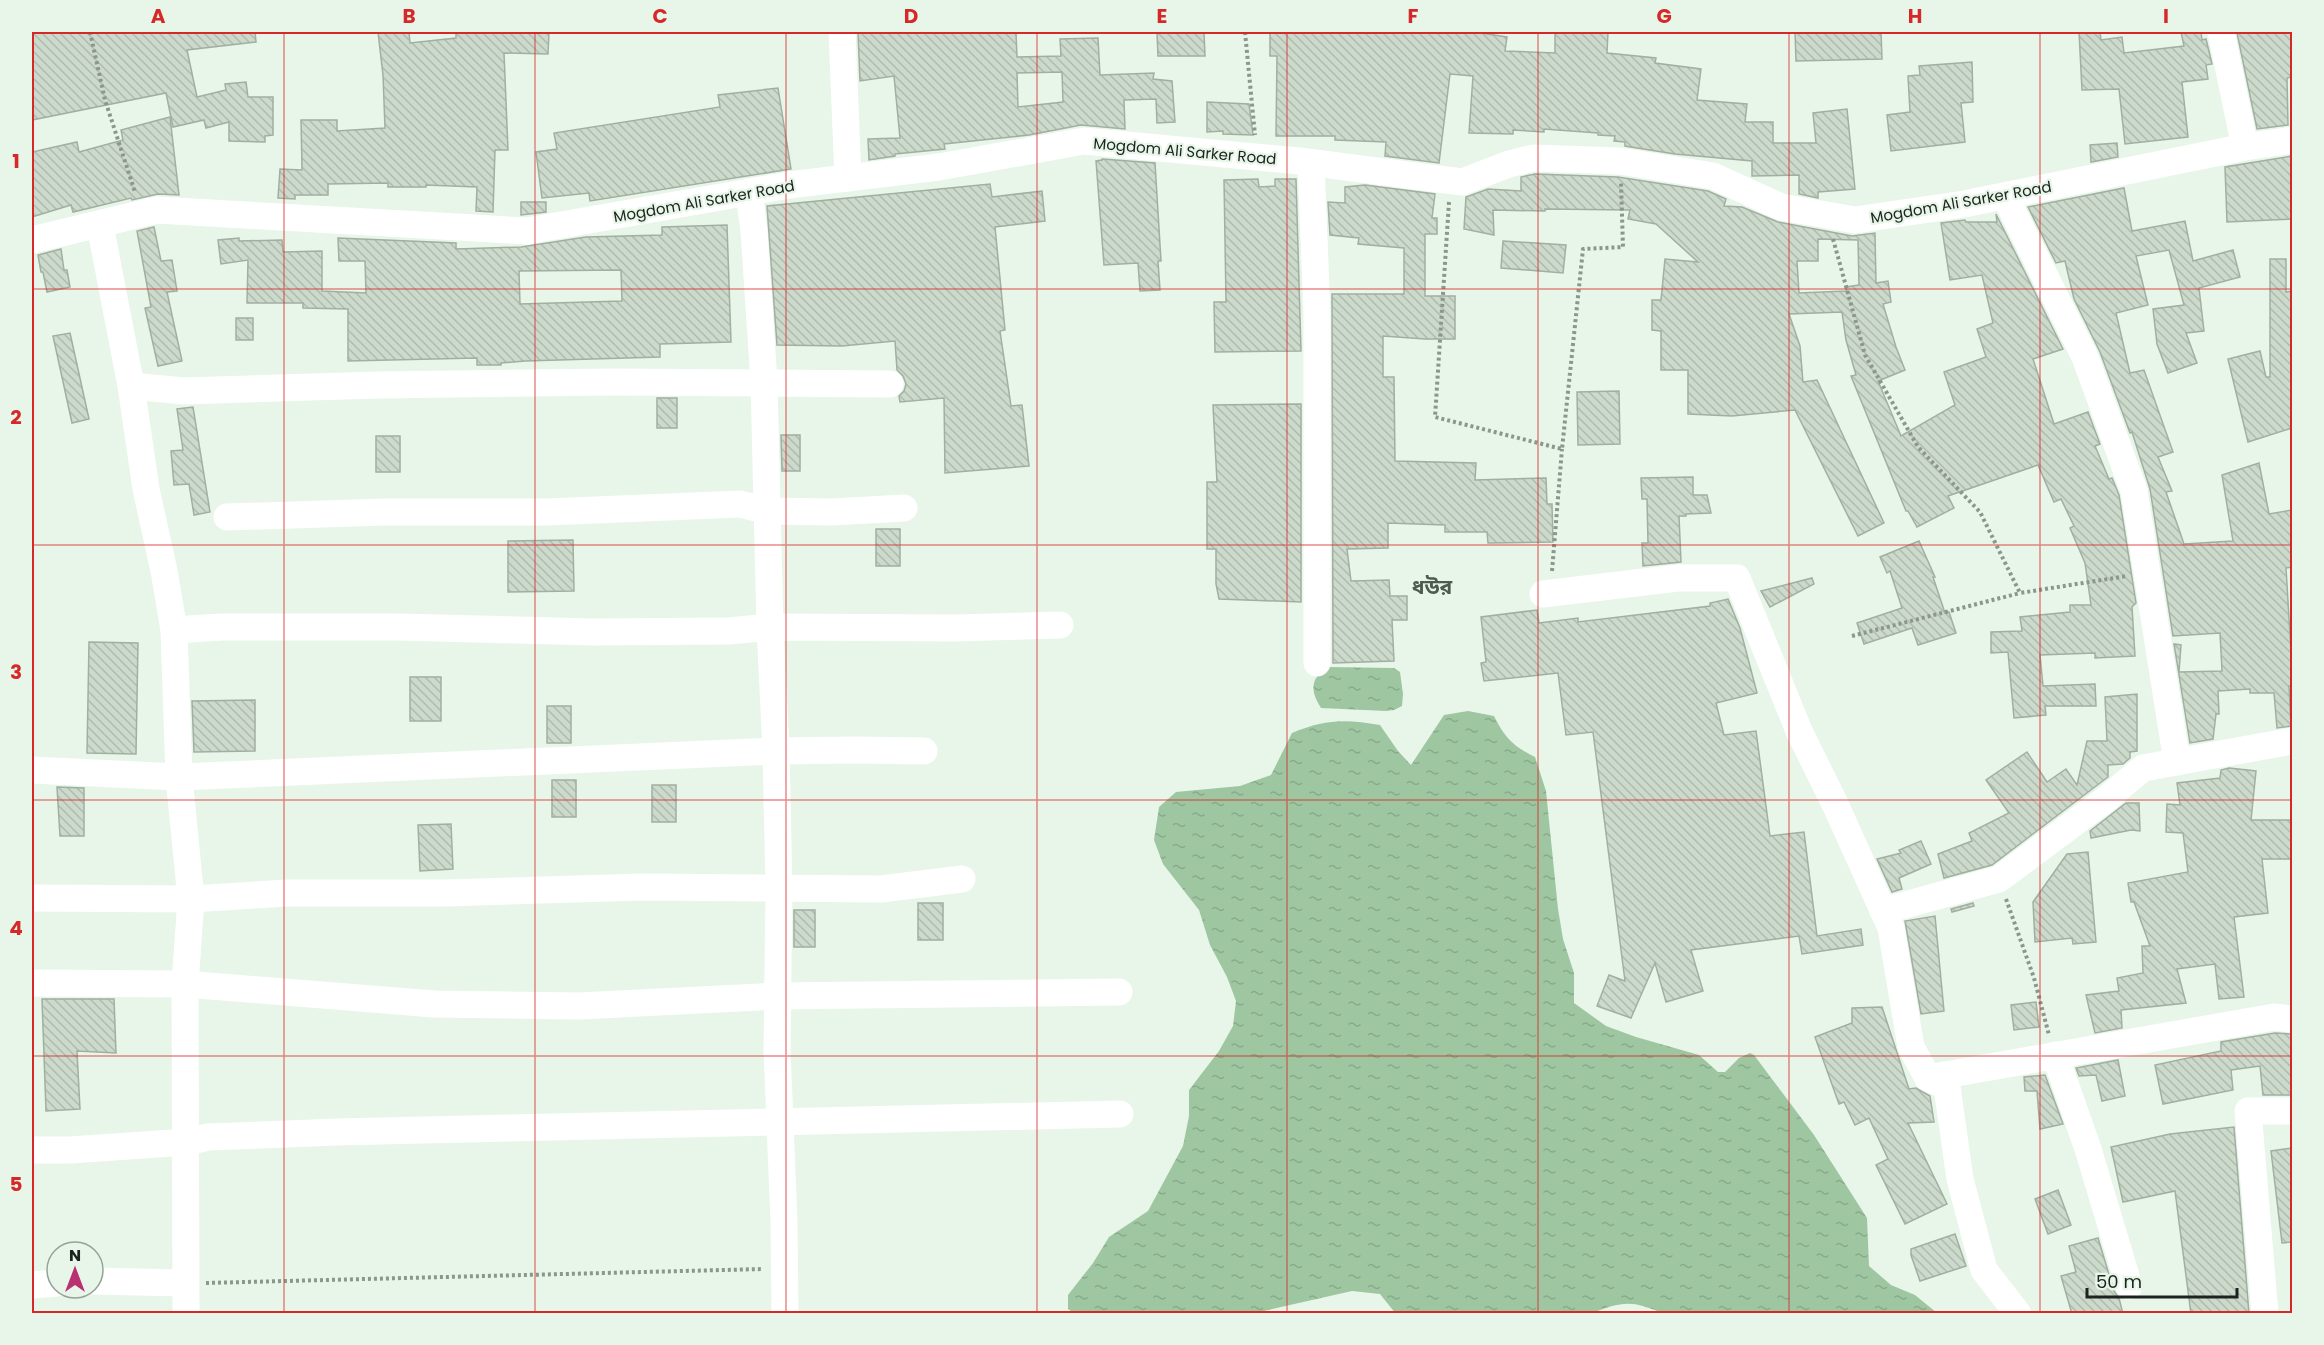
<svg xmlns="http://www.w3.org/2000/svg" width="2324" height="1345" viewBox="0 0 2324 1345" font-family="Poppins,'Noto Sans Bengali',sans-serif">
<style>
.water{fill:url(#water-ripples)}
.building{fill:url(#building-back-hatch);stroke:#a1afa1;stroke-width:1.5;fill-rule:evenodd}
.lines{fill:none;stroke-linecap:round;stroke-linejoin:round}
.path{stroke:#8b968c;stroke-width:4;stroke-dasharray:3 3;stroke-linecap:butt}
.minor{stroke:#fff;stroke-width:27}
.grid{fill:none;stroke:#d62828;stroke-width:1.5;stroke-opacity:0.55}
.labels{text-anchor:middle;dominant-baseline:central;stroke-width:4.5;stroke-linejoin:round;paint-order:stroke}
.street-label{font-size:15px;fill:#1d231e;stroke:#e7f6e8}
.district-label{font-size:21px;font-weight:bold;fill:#4e5b4f;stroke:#e7f6e8}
.neatline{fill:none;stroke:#d62828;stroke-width:2}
.grid-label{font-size:20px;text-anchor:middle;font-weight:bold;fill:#d62828}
</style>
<defs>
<pattern id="water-ripples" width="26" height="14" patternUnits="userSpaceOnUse" patternTransform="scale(1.5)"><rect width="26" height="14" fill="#9ec6a1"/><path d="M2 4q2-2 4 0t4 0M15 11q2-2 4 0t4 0" fill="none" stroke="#88aa8a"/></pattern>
<pattern id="building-back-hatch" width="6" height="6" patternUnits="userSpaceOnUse" patternTransform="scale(1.5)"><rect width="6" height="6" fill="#ccdacc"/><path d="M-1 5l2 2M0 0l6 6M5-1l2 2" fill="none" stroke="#afbbaf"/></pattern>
</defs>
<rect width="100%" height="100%" fill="#e7f6e8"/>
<g class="water">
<path d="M1328,667L1394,668L1400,672L1403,694L1402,706L1394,710L1386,711L1321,708C1310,691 1310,678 1328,667Z"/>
<path d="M1468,711L1494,716C1505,738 1513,746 1535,757L1546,791L1558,909L1563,939L1574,973V1003L1606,1026L1636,1037L1699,1055L1718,1072H1725L1739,1058L1750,1053L1754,1055L1814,1135L1867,1218L1869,1266L1891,1285L1915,1295L1937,1313L1664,1314C1632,1300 1623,1301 1590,1314H1396L1380,1294L1352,1291L1255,1313L1075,1314L1068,1309V1295L1093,1263L1109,1237L1148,1211L1183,1146L1189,1116V1090L1219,1051L1233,1026L1236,1001L1227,977L1210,945L1199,910L1163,864L1154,840L1159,807L1176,792L1240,786L1271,775L1292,733C1325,719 1346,719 1380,725L1398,751L1411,765L1444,715Z"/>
</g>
<g class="building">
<polygon points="32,32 255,32 256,42 187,50 197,97 226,90 225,84 246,82 248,97 273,97 273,135 265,136 265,142 229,141 229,122 206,128 204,120 173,127 166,93 32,120"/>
<polygon points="378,32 409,32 410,43 456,38 456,32 549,32 548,54 504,53 508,150 495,150 493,212 476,211 477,187 426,185 426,187 388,187 388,183 328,184 328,195 295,195 295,199 278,198 280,169 302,170 301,120 337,120 337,131 385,128 383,75"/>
<path d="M858,32L1016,33L1017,57L1061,56L1060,39L1098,38L1100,75L1154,73L1153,79L1172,81L1175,122L1157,123L1156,99L1124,100L1125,129L1081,125L1029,135L944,144L945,149L895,154V156L869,160L868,139L900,138L894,76L860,81ZM1062,72L1063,102L1018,107L1017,73Z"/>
<polygon points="1204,32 1205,56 1158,56 1157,33"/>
<polygon points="1270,32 1474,32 1507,37 1505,51 1555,53 1555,32 1608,32 1607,53 1656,58 1655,63 1701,69 1697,100 1747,104 1745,122 1773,122 1773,143 1816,143 1813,113 1847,109 1855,189 1818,192 1818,198 1799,194 1799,175 1752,176 1752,161 1675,154 1625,146 1625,142 1614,141 1615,136 1598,135 1598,133 1544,129 1544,132 1513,130 1513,134 1469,133 1473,76 1450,74 1439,163 1385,156 1386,142 1335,140 1335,136 1276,136 1277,56 1270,56"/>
<polygon points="1795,32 1881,32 1882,59 1796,61"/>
<polygon points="2079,32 2100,32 2101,40 2122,37 2124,53 2184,46 2181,32 2201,32 2202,40 2206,39 2212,64 2206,65 2208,79 2182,82 2188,137 2125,144 2119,89 2082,90"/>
<polygon points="2247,32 2292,32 2292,77 2287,78 2288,125 2257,129 2237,33"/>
<polygon points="1972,62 1973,102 1961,103 1965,142 1891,151 1887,115 1910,112 1908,76 1920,75 1919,66"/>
<polygon points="778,88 791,169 590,201 589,193 542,198 536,152 557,149 554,133 720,107 718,95"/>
<polygon points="1207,102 1249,104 1253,135 1223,134 1223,131 1207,132"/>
<polygon points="170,117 179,195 158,194 132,200 131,198 73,212 71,205 32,217 32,152 77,142 79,152 123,140 121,130"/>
<polygon points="2117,143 2118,157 2091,162 2090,145"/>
<polygon points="2292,156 2292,219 2227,222 2225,167"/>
<polygon points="1102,159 1155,163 1161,261 1158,261 1160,290 1140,291 1138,263 1104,265 1096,161 1102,160"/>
<path d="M1535,174L1618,177L1708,191L1726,199L1724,206L1742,207L1778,222L1852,236L1875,233L1876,283L1888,281L1891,302L1883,304L1896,347L1905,370L1878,381L1901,436L1955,405L1944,372L1986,357L1977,329L1993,323L1982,275L1950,280L1941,223L1965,220L1966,222H1997L1996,214L2063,349L2033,359L2054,424L2088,412L2100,444L2095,446L2109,479L2112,478L2119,495L2136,603L2132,607L2135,656L2095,658V653L2040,655L2043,686L2095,684L2096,706H2045L2046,715L2014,718L2008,652L1991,653V632L2022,631L2020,617L2070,612V605H2091L2085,563L2070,528L2074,526L2061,499L2054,502L2038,465L1948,496L1954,508L1917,527L1908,511H1906L1851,376L1856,375L1846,340L1842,312L1789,314L1800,346L1803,382L1817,380L1884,523L1858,536L1795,410L1732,416L1688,414V370H1661V331L1652,330V300H1661L1665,259L1698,262L1656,224L1628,219L1630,210L1545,209V211L1493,210L1494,235L1464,229L1466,197L1488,189L1521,191V177ZM1818,239L1858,240L1859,285L1846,287V291L1799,293L1797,261H1818Z"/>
<polygon points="1258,179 1259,187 1275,186 1275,179 1296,179 1301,351 1215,352 1214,302 1226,302 1224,180"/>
<polygon points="990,184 992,197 1042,191 1045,221 995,227 1005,330 1000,331 1011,406 1022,405 1029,466 945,473 944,398 900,402 899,396 904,391 906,384 903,376 897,370 895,341 842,346 777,345 767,206"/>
<polygon points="1365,185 1435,194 1432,218 1437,218 1437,234 1425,234 1425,296 1455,296 1455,339 1425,339 1383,336 1383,377 1394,377 1395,461 1476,463 1475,480 1546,478 1547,504 1552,504 1553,542 1488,543 1487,532 1445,532 1445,525 1388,523 1388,548 1347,549 1351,581 1389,580 1390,596 1407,596 1407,620 1392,620 1394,661 1333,663 1332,294 1404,294 1404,248 1358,244 1359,238 1330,235 1328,202 1345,203 1345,187"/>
<polygon points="2124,188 2132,231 2185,221 2193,261 2233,250 2240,277 2199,288 2204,331 2186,333 2197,363 2168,373 2157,344 2153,309 2184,305 2169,250 2136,256 2148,305 2116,313 2130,373 2144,370 2173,452 2158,457 2172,491 2166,492 2184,544 2233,541 2222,475 2259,463 2269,514 2292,510 2292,567 2286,568 2292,668 2292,686 2289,686 2291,726 2277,728 2274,693 2250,693 2250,689 2218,691 2219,714 2216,714 2213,739 2190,743 2174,644 2181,645 2179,672 2222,671 2220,633 2173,636 2150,489 2132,432 2130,433 2100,352 2074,299 2065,261 2056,263 2028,207"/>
<polygon points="521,202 546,202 546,212 521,215"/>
<path d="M727,225L731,342L660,344V357L525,361L501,363V365H477V358L348,361V309L303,308V303H247L248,260L221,264L218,240L239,238V241L282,240L283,252L322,251V291L366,293L365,261H339L338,238L456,243V249L521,247L586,237L662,235V227ZM621,270L622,301L520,304L519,271Z"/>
<polygon points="154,227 161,261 172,260 177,291 167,292 182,361 158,366 145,308 151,307 137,231"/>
<polygon points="1503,241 1566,245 1563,273 1501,268"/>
<polygon points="61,249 64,270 67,270 70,287 47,292 43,272 41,272 38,255"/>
<polygon points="2270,259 2286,259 2286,292 2292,291 2292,428 2248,442 2228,359 2260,351 2266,377 2270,377"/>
<rect x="236" y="318" width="17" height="22"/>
<polygon points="70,333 89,419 72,423 53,336"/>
<polygon points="1619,391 1620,444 1578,445 1577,392"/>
<rect x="657" y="398" width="20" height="30"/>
<polygon points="1301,404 1301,602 1219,599 1216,584 1216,549 1207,549 1207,482 1217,482 1213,405"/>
<polygon points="193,407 210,512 194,515 189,484 174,485 171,451 183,450 177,409"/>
<polygon points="781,435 800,435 800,471 782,471"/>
<rect x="376" y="436" width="24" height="36"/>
<polygon points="1693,477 1693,495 1707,495 1711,513 1686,514 1686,516 1679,516 1681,562 1643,566 1642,543 1648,543 1647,499 1642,499 1641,478"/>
<rect x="876" y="529" width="24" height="37"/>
<polygon points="573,540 574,591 508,592 508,541"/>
<polygon points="1919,541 1935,577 1933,577 1945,613 1949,612 1956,633 1918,645 1912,628 1864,644 1857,623 1902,608 1890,571 1887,573 1880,557"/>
<polygon points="1812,578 1814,584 1770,607 1761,591"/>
<polygon points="1728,599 1740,628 1757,693 1716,703 1724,735 1756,731 1770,836 1804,832 1817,936 1861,929 1863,945 1802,954 1799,936 1691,950 1703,991 1666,1002 1655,963 1631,1018 1597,1006 1609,975 1625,981 1593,732 1566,735 1558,673 1484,681 1481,663 1486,662 1481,617 1537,610 1539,623 1578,618 1578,622 1710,606 1710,603"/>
<polygon points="89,642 138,643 136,754 87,753"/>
<rect x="410" y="677" width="31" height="44"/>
<polygon points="2137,694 2137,751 2130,752 2130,758 2123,764 2108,765 2108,777 1992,865 1944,878 1938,854 1972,841 1969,833 2009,813 1986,780 2027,752 2047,782 2066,769 2077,785 2087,741 2107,741 2105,697"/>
<polygon points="255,700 255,751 194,752 192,701"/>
<rect x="547" y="706" width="24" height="37"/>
<polygon points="2229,768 2256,771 2251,820 2292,820 2292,859 2262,859 2268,913 2234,917 2244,997 2219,999 2215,964 2177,969 2186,1003 2121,1010 2122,1028 2095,1033 2086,995 2119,991 2117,978 2143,973 2142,946 2150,946 2134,902 2131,902 2128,883 2188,872 2183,833 2166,832 2167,804 2180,805 2177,783 2220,778 2221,770"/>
<rect x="552" y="780" width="24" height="37"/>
<rect x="652" y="785" width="24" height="37"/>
<polygon points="57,787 84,788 84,836 60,836"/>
<polygon points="2126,803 2139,803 2140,831 2131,830 2091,838 2090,831"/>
<polygon points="451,824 453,869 420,871 418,825"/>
<polygon points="1921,841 1931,864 1899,878 1902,889 1892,892 1877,859 1901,853 1899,850"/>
<polygon points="2088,852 2096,942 2073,944 2072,938 2035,942 2033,902 2067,854"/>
<rect x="918" y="903" width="25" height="37"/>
<polygon points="1973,903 1974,906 1952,912 1951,909"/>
<rect x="794" y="910" width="21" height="37"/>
<polygon points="1935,916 1944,1011 1921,1014 1905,921"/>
<polygon points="42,999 114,999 116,1053 77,1051 80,1109 46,1111"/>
<polygon points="2036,1002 2039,1027 2014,1030 2011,1005"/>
<polygon points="1882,1007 1909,1089 1916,1088 1930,1096 1934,1122 1908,1123 1947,1204 1905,1224 1876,1165 1888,1159 1869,1118 1855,1125 1844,1102 1839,1104 1815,1037 1852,1023 1852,1008"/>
<polygon points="2275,1033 2292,1034 2292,1095 2263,1095 2260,1066 2231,1070 2233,1090 2163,1104 2155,1065 2221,1051 2221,1042"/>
<polygon points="2118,1060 2125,1096 2102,1101 2096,1075 2079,1076 2076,1068"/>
<polygon points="2045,1075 2063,1124 2040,1129 2037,1091 2025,1091 2024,1077"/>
<polygon points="2234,1127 2249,1314 2191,1314 2175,1191 2123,1202 2111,1147 2170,1134"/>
<polygon points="2292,1148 2292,1242 2282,1243 2271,1151"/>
<polygon points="2058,1190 2071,1225 2048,1234 2035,1199"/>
<polygon points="1955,1234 1966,1266 1920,1281 1911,1255 1911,1249"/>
<polygon points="2098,1238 2114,1291 2119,1298 2123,1314 2072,1314 2061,1276 2076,1272 2069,1246"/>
</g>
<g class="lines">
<g class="path">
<polyline points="90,32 105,100 135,192"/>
<polyline points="1245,32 1255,135"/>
<polyline points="1449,202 1435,417 1562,449 1583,249 1623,247 1621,183"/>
<polyline points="1833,239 1865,355 1918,447 1980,512 2020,593 2127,576"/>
<polyline points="1552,571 1562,449"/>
<polyline points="1852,636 2020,593"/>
<polyline points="2006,899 2034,978 2049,1035"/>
<polyline points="206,1283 763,1269"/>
</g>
<g class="minor">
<polyline points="842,32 848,178"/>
<polyline points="2221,32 2245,147"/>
<polyline points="1311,163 1317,315 1317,663"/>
<polyline points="749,192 754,231 764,382 770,627 776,751 779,889 777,1051 784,1221 785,1314"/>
<polyline points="2005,196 2085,357 2134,491 2177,762"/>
<polyline points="100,225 131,386 146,489 164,571 174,630 179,777 191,899 185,984 186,1314"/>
<polyline points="32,240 157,210 527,231 789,185 939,167 1084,141 1299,161 1462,182 1509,164 1533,158 1620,161 1713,176 1781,207 1855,220 1964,204 2245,147 2292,140"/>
<polyline points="131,386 184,391 378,385 614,382 890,384"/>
<polyline points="227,517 384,512 547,512 740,504 768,511 832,512 904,508"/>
<polyline points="1543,594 1678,578 1737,578 1799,731 1835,804 1891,928 1911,1047 1928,1078 2274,1017 2292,1019"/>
<polyline points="174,630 222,627 399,627 592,632 729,631 770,627 956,628 1060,625"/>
<polyline points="32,770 179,777 776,751 856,750 924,751"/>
<polyline points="32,898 191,899 287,893 446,893 643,887 881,889 962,879"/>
<polyline points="1883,911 1999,879 2105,800 2143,768 2292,741"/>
<polyline points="32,983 185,984 434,1004 579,1006 778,996 1119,992"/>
<polyline points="2055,1055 2088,1149 2129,1286"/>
<polyline points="1928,1078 1947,1087 1960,1179 1984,1270 2018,1314"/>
<polyline points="32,1150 70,1150 187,1142 208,1137 337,1132 1120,1114"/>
<polyline points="93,1281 184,1283"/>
<polyline points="32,1285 57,1283"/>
<polyline points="2265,1314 2248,1111 2292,1111"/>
</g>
</g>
<path class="grid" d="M284,32V1314M535,32V1314M786,32V1314M1037,32V1314M1287,32V1314M1538,32V1314M1789,32V1314M2040,32V1314M32,289H2292M32,545H2292M32,800H2292M32,1056H2292"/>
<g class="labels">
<g class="street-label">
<text transform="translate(1185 151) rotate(5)">Mogdom Ali Sarker Road</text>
<text transform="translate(704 201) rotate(-10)">Mogdom Ali Sarker Road</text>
<text transform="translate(1961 202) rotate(-10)">Mogdom Ali Sarker Road</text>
</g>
<g class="district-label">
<text x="1432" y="586">ধউর</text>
</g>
</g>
<rect width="2324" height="1345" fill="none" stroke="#e7f6e8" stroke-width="66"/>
<g transform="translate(75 1270)"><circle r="28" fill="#e7f6e8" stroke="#96a297" stroke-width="1.5"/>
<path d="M0-4.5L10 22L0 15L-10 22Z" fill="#b93170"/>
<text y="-9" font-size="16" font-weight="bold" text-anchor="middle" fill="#1d231e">N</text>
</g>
<path d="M2087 1288v9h150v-9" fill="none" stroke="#1d231e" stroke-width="3"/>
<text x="2096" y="1288" font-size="18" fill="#1d231e" stroke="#e7f6e8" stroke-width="4.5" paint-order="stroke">50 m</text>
<rect x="33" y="33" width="2258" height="1279" class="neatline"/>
<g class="grid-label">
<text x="158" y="23">A</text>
<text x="409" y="23">B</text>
<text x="660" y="23">C</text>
<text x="911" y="23">D</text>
<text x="1162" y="23">E</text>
<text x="1413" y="23">F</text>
<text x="1664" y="23">G</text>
<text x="1915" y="23">H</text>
<text x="2166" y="23">I</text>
<text x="16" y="168">1</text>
<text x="16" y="424">2</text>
<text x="16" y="679">3</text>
<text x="16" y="935">4</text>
<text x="16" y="1191">5</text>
</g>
</svg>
